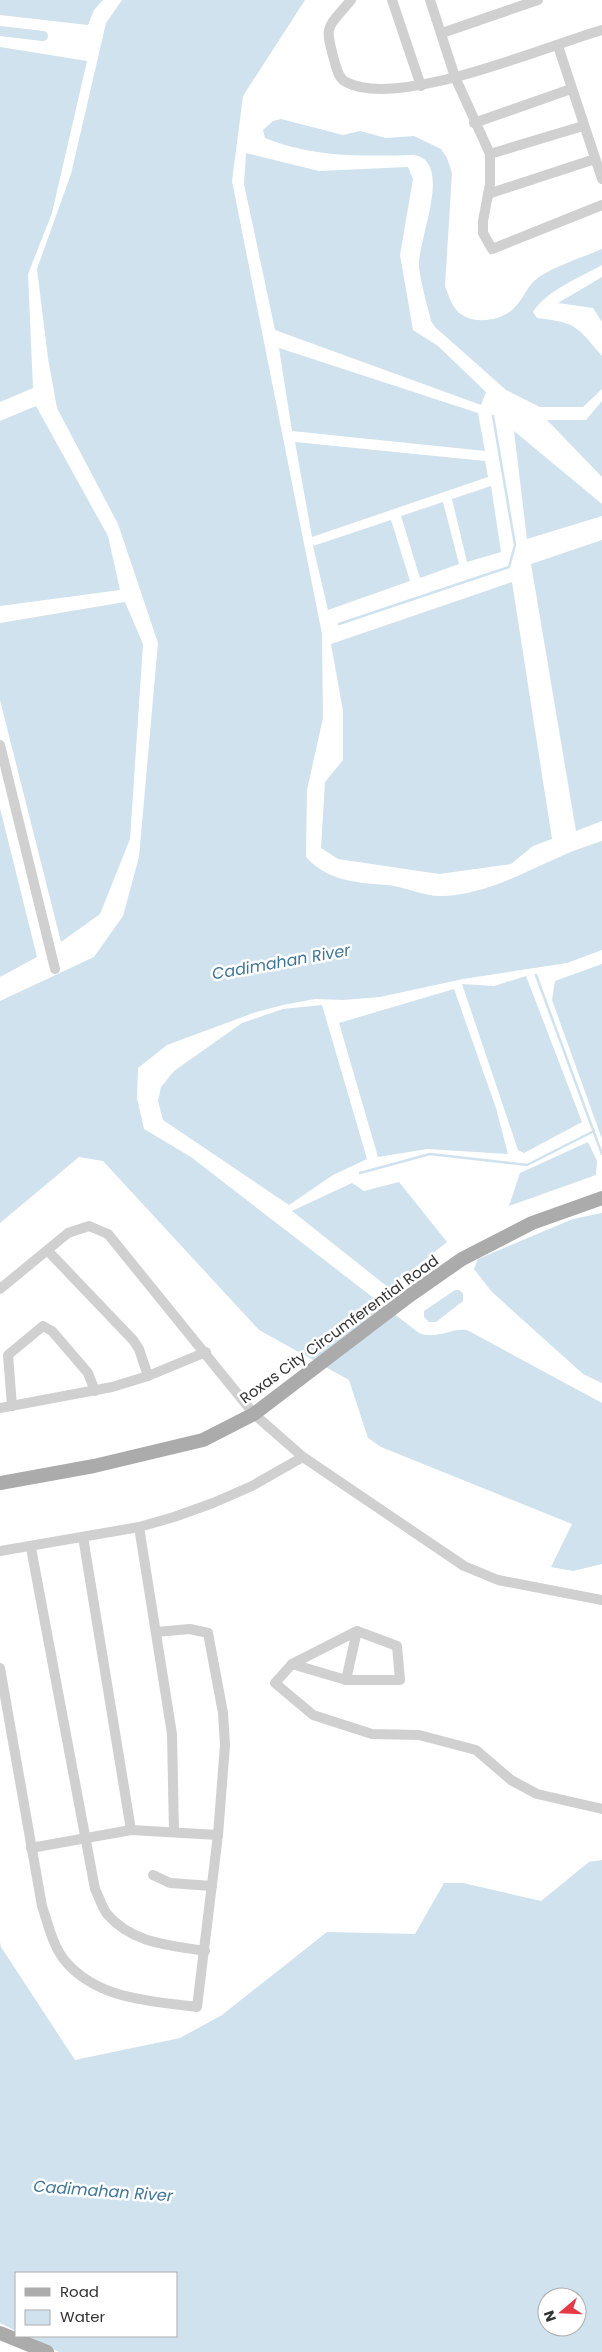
<svg xmlns="http://www.w3.org/2000/svg" width="602" height="2352" viewBox="0 0 602 2352" font-family="Poppins,sans-serif">
<style>
.water{fill:#cfe2ee;fill-rule:evenodd}
.lines{fill:none;stroke-linecap:round;stroke-linejoin:round}
.stream{stroke:#cfe2ee;stroke-width:2.5}
.canal{stroke:#cfe2ee;stroke-width:10}
.minor{stroke:#d0d0d0;stroke-width:10}
.major{stroke:#ababab;stroke-width:14}
.labels{text-anchor:middle;dominant-baseline:central;stroke-width:5;stroke-linejoin:round;paint-order:stroke}
.street-label{font-size:15px;fill:#333;stroke:#fff}
.water-label{font-size:16px;font-style:italic;fill:#3f7597;stroke:#fff}
</style>
<rect width="100%" height="100%" fill="#fff"/>
<g class="water">
<polygon points="0,0 103,0 94,10 88,25 0,15"/>
<path d="M122,0H305L243,96L232,181L322,634L323,718L307,790L306,857C327,881 358,883 387,885C406,887 425,897 443,896C487,894 527,871 566,854C577,849 590,845 602,841V950L567,963L463,979L380,997L343,1000L315,999L283,1005L256,1012L167,1045L138,1068L137,1098L144,1129L191,1157L419,1333C437,1340 450,1328 467,1330L602,1403V1564L573,1571L551,1567L572,1524L381,1447L368,1438L349,1380L259,1330L103,1161L79,1157L0,1223V1001L94,957L123,916L139,857L158,643L118,524L57,408L48,358L37,269L71,174L106,23Z"/>
<polygon points="0,47 87,61 52,213 28,274 33,388 0,402"/>
<path d="M281,119L343,135L360,131L386,138L414,136L441,149L447,158L452,173L445,286C449,296 452,309 462,315C477,325 504,320 515,307C525,297 527,285 539,277C557,265 582,258 602,249V265C579,278 547,290 533,312L537,318C578,323 576,326 602,356V389L583,407H540L506,390L435,327L431,321C427,303 421,285 419,267C417,241 455,160 413,155C363,156 313,158 265,138L263,130L273,121Z"/>
<polygon points="246,153 319,171 408,167 413,179 400,255 413,330 438,346 486,392 481,405 275,330 244,184"/>
<polygon points="602,277 602,322 593,308 558,303"/>
<polygon points="279,348 478,413 485,451 292,431"/>
<polygon points="602,401 602,477 547,420 586,420"/>
<polygon points="36,406 108,536 120,590 0,606 0,421"/>
<polygon points="514,431 602,504 602,516 527,539"/>
<polygon points="295,442 485,461 488,477 312,537"/>
<polygon points="491,486 501,552 467,562 452,499"/>
<polygon points="443,502 459,564 420,578 401,516"/>
<polygon points="391,520 410,581 328,610 313,546"/>
<polygon points="602,540 602,821 576,831 531,564"/>
<polygon points="512,582 552,839 533,846 511,864 439,874 338,859 321,848 325,782 343,760 343,711 331,644"/>
<polygon points="125,602 143,644 130,839 100,914 61,942 0,700 0,623"/>
<polygon points="0,808 37,957 0,977"/>
<polygon points="602,964 602,1139 552,1000 555,981"/>
<polygon points="526,976 582,1122 524,1153 518,1150 462,984 494,986"/>
<polygon points="454,989 496,1108 508,1154 427,1149 378,1157 339,1023"/>
<polygon points="322,1005 367,1159 333,1175 289,1205 163,1120 158,1101 161,1087 174,1071 242,1023 283,1009"/>
<polygon points="588,1142 597,1161 596,1175 509,1206 520,1173"/>
<polygon points="399,1182 447,1242 389,1288 292,1211 352,1183 364,1191"/>
<polygon points="602,1213 602,1383 583,1374 492,1292 474,1269 478,1259 573,1219"/>
<polygon points="455,1290 459,1290 463,1293 463,1301 436,1322 429,1322 424,1317 424,1311"/>
<path d="M602,1860V2352H59L25,2336H176V2273H16V2331L0,2323V1942L1,1947L75,2060L180,2038L222,2015L327,1932L415,1934L444,1883H463L541,1901L589,1862ZM547,2297H577V2327H547Z"/>
</g>
<g class="lines">
<g class="stream">
<polyline points="339,624 509,567 515,545 493,416"/>
<polyline points="536,975 602,1154"/>
<polyline points="360,1173 430,1154 527,1165 594,1131"/>
</g>
<polyline class="canal" points="0,31 43,36"/>
<g class="minor">
<path d="M351,0C326,30 324,24 335,63C337,70 339,79 346,82C397,110 546,46 602,30"/>
<polyline points="392,0 421,86"/>
<polyline points="430,0 455,77 490,154 490,184 483,221 483,233 492,249 602,205"/>
<polyline points="442,33 538,0"/>
<polyline points="558,46 602,179"/>
<polyline points="474,123 571,89"/>
<polyline points="490,154 583,126"/>
<polyline points="488,194 595,159"/>
<polyline points="0,745 55,969"/>
<polyline points="48,1251 133,1340 139,1349 148,1376"/>
<polyline points="0,1289 68,1233 89,1226 108,1234 254,1414 303,1457 464,1566 498,1580 602,1600"/>
<polyline points="12,1406 8,1355 43,1326 52,1331 88,1373 95,1391"/>
<polyline points="0,1408 112,1387 148,1376 206,1352"/>
<polyline points="139,1527 172,1734 174,1832"/>
<polyline points="83,1537 131,1830"/>
<path d="M31,1548L95,1889C99,1897 102,1907 107,1914C133,1944 169,1945 205,1951"/>
<polyline points="0,1551 139,1527 174,1517 213,1503 252,1486 303,1457"/>
<polyline points="357,1631 346,1680 400,1680 397,1646 357,1631 292,1664 275,1683 313,1715 372,1734 419,1735 476,1750 511,1780 537,1794 602,1809"/>
<polyline points="292,1664 346,1680"/>
<path d="M0,1668L42,1906C48,1924 53,1947 66,1962C99,2000 152,2001 197,2007L218,1835L225,1745L223,1713L208,1633L190,1629L156,1632"/>
<polyline points="31,1848 131,1830 218,1835"/>
<polyline points="153,1875 170,1883 212,1886"/>
</g>
<g class="major">
<polyline points="0,1483 94,1466 203,1440 254,1414 409,1296 462,1259 532,1223 602,1198"/>
<polyline points="0,2333 47,2352"/>
</g>
</g>
<g class="labels">
<g class="street-label">
<text transform="translate(339 1329) rotate(-36)">Roxas City Circumferential Road</text>
</g>
<g class="water-label">
<text transform="translate(281 962) rotate(-10)">Cadimahan River</text>
<text transform="translate(103 2191) rotate(4)">Cadimahan River</text>
</g>
</g>
<rect x="15" y="2272" width="162" height="65" fill="#ffffff" stroke="#adadad"/>
<rect x="25" y="2288" width="25" height="8" fill="#ababab" stroke="#adadad"/>
<text x="60" y="2297" font-size="15" fill="#333333">Road</text>
<rect x="25" y="2310" width="25" height="15" fill="#cfe2ee" stroke="#adadad"/>
<text x="60" y="2322" font-size="15" fill="#333333">Water</text>
<g transform="translate(562 2312) rotate(251)"><circle r="24" fill="#ffffff" stroke="#adadad"/>
<path d="M0-4L9 19L0 12L-9 19Z" fill="#e63946"/>
<text y="-8" font-size="14" font-weight="bold" text-anchor="middle" fill="#333333">N</text>
</g>
</svg>
